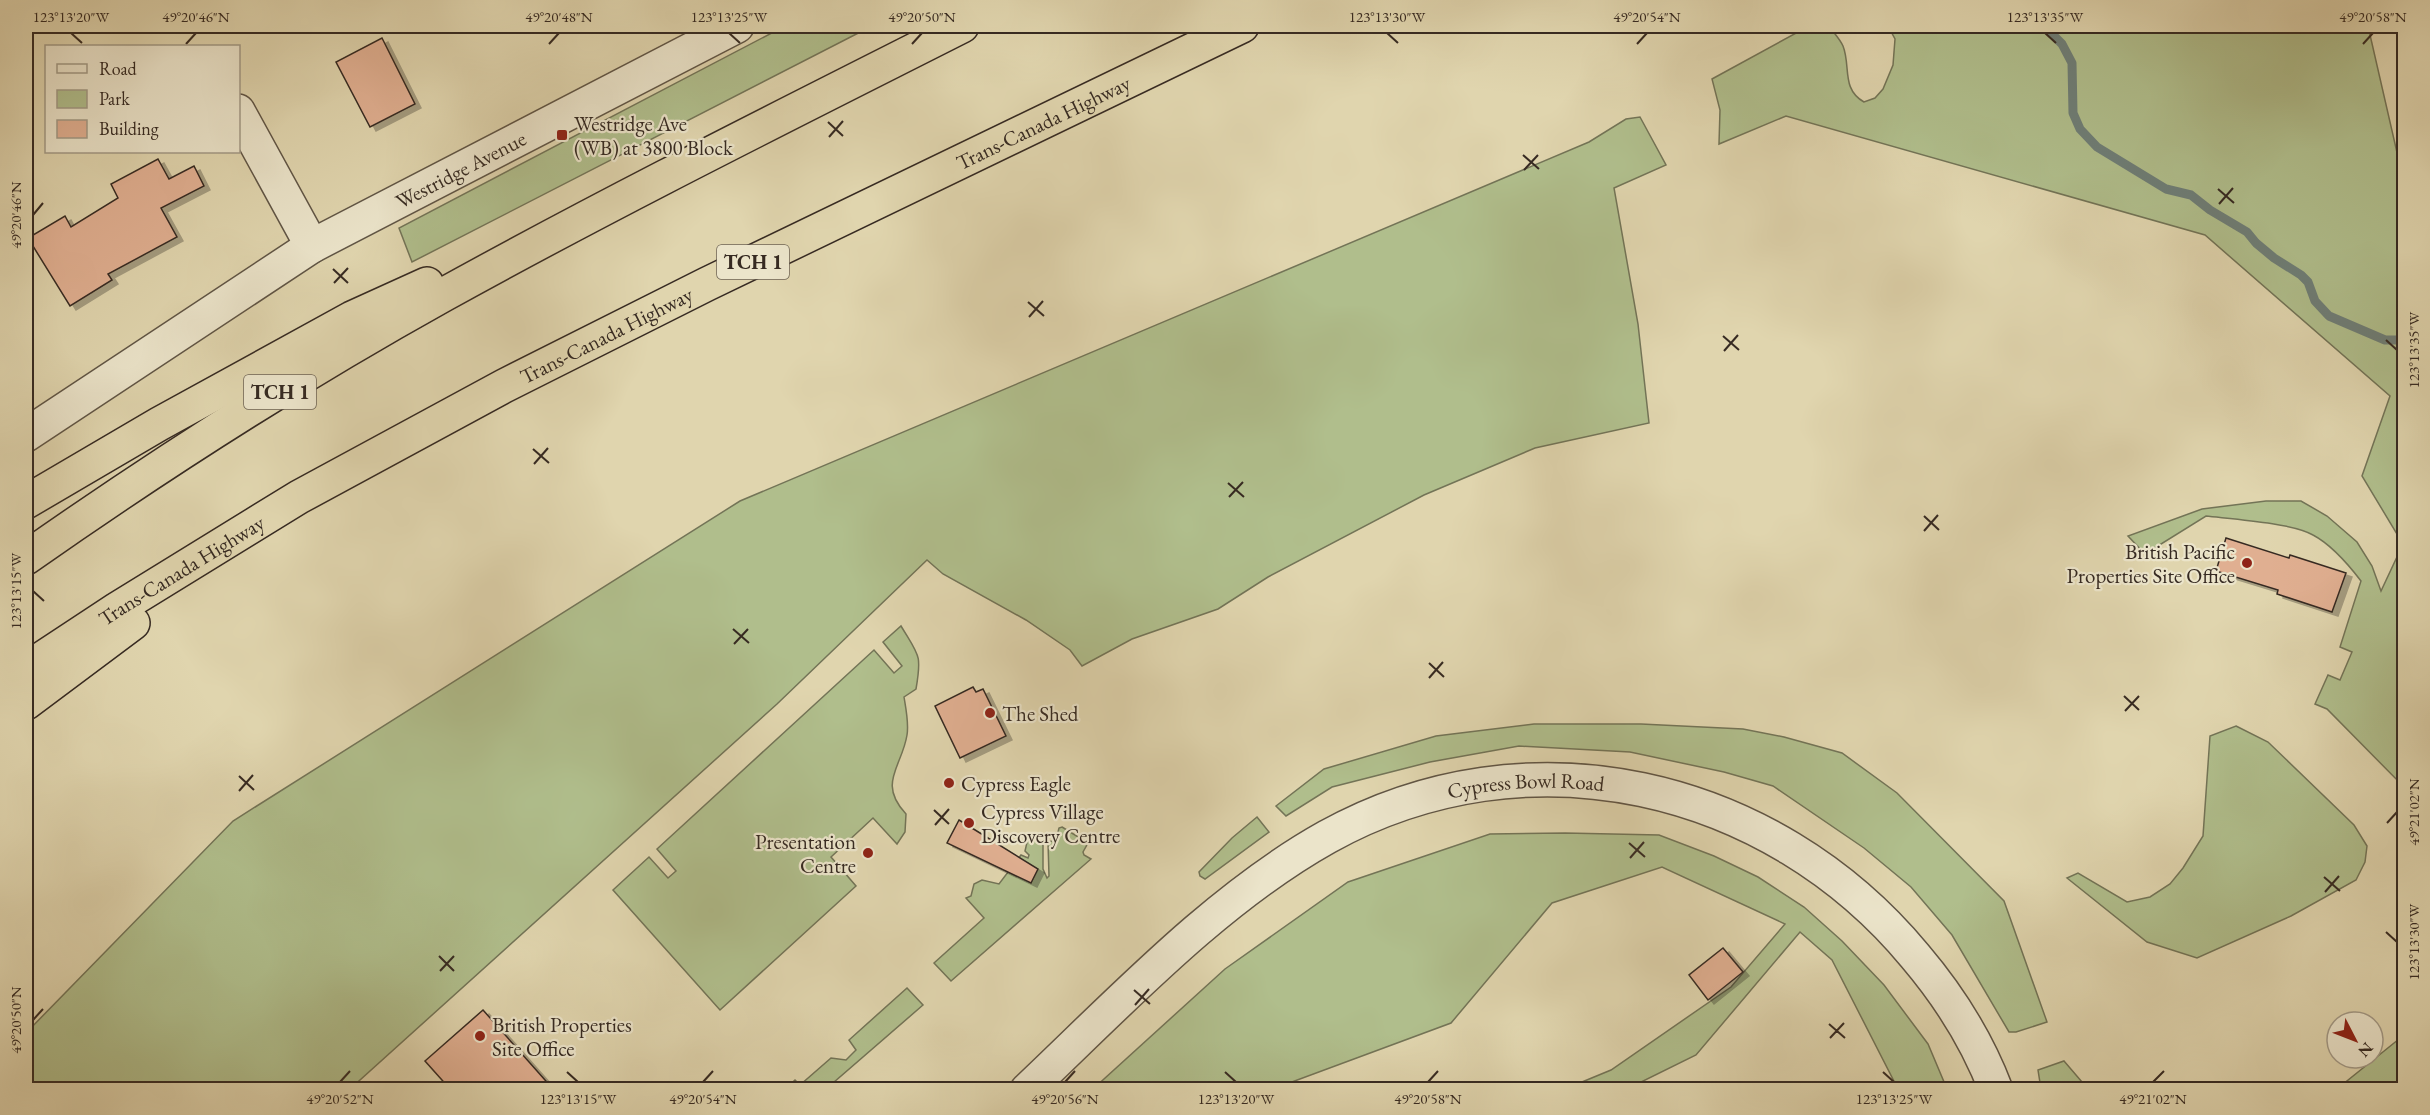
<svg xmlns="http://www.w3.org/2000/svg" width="2430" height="1115" viewBox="0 0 2430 1115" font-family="'EB Garamond',serif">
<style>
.green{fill:#b0be8c;stroke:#737457;stroke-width:1.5}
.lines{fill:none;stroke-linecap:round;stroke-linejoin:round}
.stream{stroke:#6f7f78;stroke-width:9}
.building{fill:#e0af91;stroke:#362a22;stroke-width:1.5;filter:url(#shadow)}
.minor-casing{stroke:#605545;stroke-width:36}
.highway-casing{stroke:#362a22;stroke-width:36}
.minor{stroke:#ebe4ca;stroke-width:33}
.highway{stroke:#e0d5ae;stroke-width:33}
.ticks{fill:none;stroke:#362a22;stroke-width:2}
.poi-dot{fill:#8f2418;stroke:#ebe4ca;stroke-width:2}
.labels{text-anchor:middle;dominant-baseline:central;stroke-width:4.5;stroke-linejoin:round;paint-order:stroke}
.shield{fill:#ebe4ca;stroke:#6c6254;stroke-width:1.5}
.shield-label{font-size:20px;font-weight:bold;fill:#362a22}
.street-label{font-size:21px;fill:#362a22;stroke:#ebe4ca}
.poi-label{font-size:21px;fill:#362a22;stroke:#ebe4ca;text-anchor:start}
.neatline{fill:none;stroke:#362a22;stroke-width:2}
.ticks-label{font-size:15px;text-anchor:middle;fill:#362a22}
</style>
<defs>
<filter id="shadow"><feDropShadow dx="6" dy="4" stdDeviation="0" flood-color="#0004"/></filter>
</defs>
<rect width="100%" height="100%" fill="#e0d5ae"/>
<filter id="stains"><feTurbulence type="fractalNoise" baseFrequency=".00333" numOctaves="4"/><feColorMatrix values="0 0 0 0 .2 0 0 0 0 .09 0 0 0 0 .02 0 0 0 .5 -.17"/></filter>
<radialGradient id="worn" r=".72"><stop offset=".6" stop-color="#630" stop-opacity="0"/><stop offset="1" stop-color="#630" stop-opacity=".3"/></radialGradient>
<g class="green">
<polygon points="785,26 872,26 412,262 399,228"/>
<path d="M1809,26H1829C1833,32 1840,39 1843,46C1851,66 1841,89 1864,102L1875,98L1883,89L1893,65L1895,39L1888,26H2368L2404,183V787L2327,709L2315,704L2328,675L2340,680L2352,652L2340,647L2361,581C2348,564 2332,545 2313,535C2293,523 2232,519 2206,516L2145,554L2128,536L2202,509L2266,501H2301L2327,516L2357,542L2372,566L2381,591L2403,544L2362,476L2390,396L2205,235L1786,116L1719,144L1720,110L1712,79Z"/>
<polygon points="1640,117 1666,165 1614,188 1638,324 1649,423 1535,448 1424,495 1268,577 1218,609 1132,639 1082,666 1070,650 1026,620 943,574 927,560 777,704 350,1089 26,1089 26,1033 233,821 740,501 1589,142 1626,119"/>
<path d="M901,626C919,656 922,654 916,689L904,697C906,709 909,723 907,735C902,767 877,783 906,814L905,832L897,844L873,818L831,857L856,886L720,1010L613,890L649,857L668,878L676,871L657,849L874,650L894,673L902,666L883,642Z"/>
<polygon points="1534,724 1641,724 1743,729 1784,737 1842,753 1897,793 2004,901 2047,1022 2016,1032 2009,1032 1952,935 1911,887 1864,848 1773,786 1724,772 1630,752 1519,746 1430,762 1332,787 1286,816 1276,806 1324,769 1436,736"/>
<polygon points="2236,726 2268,742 2354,825 2367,846 2365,862 2356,880 2291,916 2197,958 2147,942 2067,878 2078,873 2127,902 2150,897 2170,884 2183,868 2203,836 2210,736"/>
<polygon points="1257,817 1269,832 1205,879 1200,876 1199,872 1232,838"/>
<polygon points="1062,827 1088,843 1083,852 1084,855 1091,859 951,981 934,963 984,918 966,898 971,896 974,884 982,880 999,884 1021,855 1028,858 1029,855 1025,851 1028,838 1038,839 1043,843 1043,869 1047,878 1049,876 1048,842 1056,840 1059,828"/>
<polygon points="1565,833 1659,835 1714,856 1758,877 1804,907 1842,941 1884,985 1928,1044 1947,1089 1898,1089 1832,960 1800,932 1696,1055 1627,1089 1565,1089 1611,1070 1731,987 1785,924 1662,867 1552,903 1451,1023 1273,1089 1093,1089 1225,969 1348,882 1490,834"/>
<polygon points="907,988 923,1005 826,1089 785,1089 795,1080 800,1085 831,1058 846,1060 856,1050 849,1040"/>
<polygon points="2404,1035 2404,1089 2337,1089"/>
<polygon points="2064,1061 2088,1089 2041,1089 2038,1070"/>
</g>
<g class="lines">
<polyline class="stream" points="2044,26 2062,44 2072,63 2073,113 2080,129 2097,147 2166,189 2191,195 2210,210 2247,232 2256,243 2274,258 2301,275 2308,282 2315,301 2329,316 2385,340 2404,340"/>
</g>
<g class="building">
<polygon points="382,38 415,104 370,127 336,62"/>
<polygon points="158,159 169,179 194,166 204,186 161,208 177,237 108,274 112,280 70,306 28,238 65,216 71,227 118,198 111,184"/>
<polygon points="2226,538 2289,558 2290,555 2346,573 2332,612 2277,594 2278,590 2216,571"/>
<polygon points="973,687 976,692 983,689 1006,736 960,758 935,706"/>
<polygon points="959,820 1038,869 1031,883 947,843"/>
<polygon points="1723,948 1743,972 1708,1000 1689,975"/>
<polygon points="483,1010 553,1089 450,1089 425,1061"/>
</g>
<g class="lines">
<g class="minor-casing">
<g id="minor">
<polyline points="238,111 312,246"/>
<path id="s1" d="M26,435L312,246L737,26"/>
<path id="s2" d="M1027,1090C1119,1003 1216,899 1327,837C1527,726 1771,782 1915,956C1949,996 1977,1040 1996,1090"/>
</g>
</g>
<g class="highway-casing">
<g id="highway">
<polyline points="26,502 159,424 352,318 427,284"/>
<path d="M26,558C160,464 299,375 443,295C613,201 788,114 962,26"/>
<path id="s3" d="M26,669L117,609L299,497L504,386L707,284L1242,26"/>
<polyline points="26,703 133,623"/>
</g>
</g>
<use href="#minor" class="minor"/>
<use href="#highway" class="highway"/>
</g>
<path class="ticks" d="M71,33L82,43M729,33L740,43M1387,33L1398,43M2045,33L2056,43M186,44L196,33M549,44L559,33M912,44L922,33M1637,44L1647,33M2363,44L2373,33M828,122L843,136M829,137L843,121M1523,155L1539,169M1524,170L1538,155M2218,189L2234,203M2219,204L2233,188M33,215L43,203M333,269L348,283M334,283L348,268M1028,302L1044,316M1029,317L1043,301M1723,336L1739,350M2386,340L2397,350M1724,351L1738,335M533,449L549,463M534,464L548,448M1228,483L1244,497M1229,497L1243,482M1924,516L1939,530M1924,531L1938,515M33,591L44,601M733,629L749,643M734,644L748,629M1429,663L1444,677M1429,678L1443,662M2124,696L2139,710M2125,711L2139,696M239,776L254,790M239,791L253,775M934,810L949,824M2387,823L2397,812M935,825L949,809M1629,843L1645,857M1630,858L1644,842M2324,877L2340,891M2325,892L2339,876M2386,932L2397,942M439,956L454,971M440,971L454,956M1134,990L1150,1004M1135,1005L1149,989M33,1020L43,1009M1829,1024L1845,1038M1830,1038L1844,1023M567,1072L578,1082M1225,1072L1236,1082M1883,1072L1894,1082M340,1082L350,1071M703,1082L713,1071M1065,1082L1075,1071M1428,1082L1438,1071M2153,1082L2164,1071"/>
<g class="poi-dot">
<rect x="556" y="129" width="12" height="12" rx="3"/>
<circle cx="2247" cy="563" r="6"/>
<circle cx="990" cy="713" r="6"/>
<circle cx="949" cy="783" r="6"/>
<circle cx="969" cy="823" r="6"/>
<circle cx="868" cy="853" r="6"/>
<circle cx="480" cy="1036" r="6"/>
</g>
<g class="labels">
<g class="shield">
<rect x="717" y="245" width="72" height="34" rx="4.5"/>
<rect x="244" y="375" width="72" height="34" rx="4.5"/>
</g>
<g class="shield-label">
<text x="753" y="262">TCH 1</text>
<text x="280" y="392">TCH 1</text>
</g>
<g class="street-label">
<text stroke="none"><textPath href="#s3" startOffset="1156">Trans-Canada Highway</textPath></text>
<text stroke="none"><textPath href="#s1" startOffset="510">Westridge Avenue</textPath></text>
<text stroke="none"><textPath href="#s3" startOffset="670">Trans-Canada Highway</textPath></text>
<text stroke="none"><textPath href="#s3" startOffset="184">Trans-Canada Highway</textPath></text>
<text stroke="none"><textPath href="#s2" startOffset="602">Cypress Bowl Road</textPath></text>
</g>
<g class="poi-label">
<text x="574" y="123">Westridge Ave<tspan x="574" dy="24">(WB) at 3800 Block</tspan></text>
<text x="2235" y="551" text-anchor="end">British Pacific<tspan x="2235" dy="24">Properties Site Office</tspan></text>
<text x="1002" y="713">The Shed</text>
<text x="961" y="783">Cypress Eagle</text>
<text x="981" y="811">Cypress Village<tspan x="981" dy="24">Discovery Centre</tspan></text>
<text x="856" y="841" text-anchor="end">Presentation<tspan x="856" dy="24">Centre</tspan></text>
<text x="492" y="1024">British Properties<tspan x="492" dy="24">Site Office</tspan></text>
</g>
</g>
<rect width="2430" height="1115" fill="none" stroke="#e0d5ae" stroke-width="66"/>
<rect x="45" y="45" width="195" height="108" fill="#ebe4ca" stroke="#a39a87" stroke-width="1.5"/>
<rect x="57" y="64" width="30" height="9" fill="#ebe4ca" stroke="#a39a87" stroke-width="1.5"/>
<text x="99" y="75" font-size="18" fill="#362a22">Road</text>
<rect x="57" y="90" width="30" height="18" fill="#b0be8c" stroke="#a39a87" stroke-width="1.5"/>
<text x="99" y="105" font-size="18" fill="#362a22">Park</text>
<rect x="57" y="120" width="30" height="18" fill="#e0af91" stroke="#a39a87" stroke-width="1.5"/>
<text x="99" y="135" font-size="18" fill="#362a22">Building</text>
<g transform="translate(2355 1040) rotate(132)"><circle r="28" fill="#ebe4ca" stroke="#a39a87" stroke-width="1.5"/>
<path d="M0-4.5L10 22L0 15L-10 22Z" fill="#8f2418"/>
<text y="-9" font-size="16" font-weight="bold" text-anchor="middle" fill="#362a22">N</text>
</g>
<rect x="33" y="33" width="2364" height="1049" class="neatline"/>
<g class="ticks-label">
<text x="71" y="22">123°13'20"W</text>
<text x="196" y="22">49°20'46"N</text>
<text x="559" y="22">49°20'48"N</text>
<text x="729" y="22">123°13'25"W</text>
<text x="922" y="22">49°20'50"N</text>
<text x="1387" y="22">123°13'30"W</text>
<text x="1647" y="22">49°20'54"N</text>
<text x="2045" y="22">123°13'35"W</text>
<text x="2373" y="22">49°20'58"N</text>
<text transform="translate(16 215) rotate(-90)" y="5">49°20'46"N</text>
<text transform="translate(2414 350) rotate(-90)" y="5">123°13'35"W</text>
<text transform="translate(16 591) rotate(-90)" y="5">123°13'15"W</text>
<text transform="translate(2414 812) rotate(-90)" y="5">49°21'02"N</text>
<text transform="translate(2414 942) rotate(-90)" y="5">123°13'30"W</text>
<text transform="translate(16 1020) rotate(-90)" y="5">49°20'50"N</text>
<text x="340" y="1104">49°20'52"N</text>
<text x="578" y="1104">123°13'15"W</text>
<text x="703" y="1104">49°20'54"N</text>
<text x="1065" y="1104">49°20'56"N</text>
<text x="1236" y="1104">123°13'20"W</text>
<text x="1428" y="1104">49°20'58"N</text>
<text x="1894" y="1104">123°13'25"W</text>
<text x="2153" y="1104">49°21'02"N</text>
</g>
<rect width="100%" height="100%" filter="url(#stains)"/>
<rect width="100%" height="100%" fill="url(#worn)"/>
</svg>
